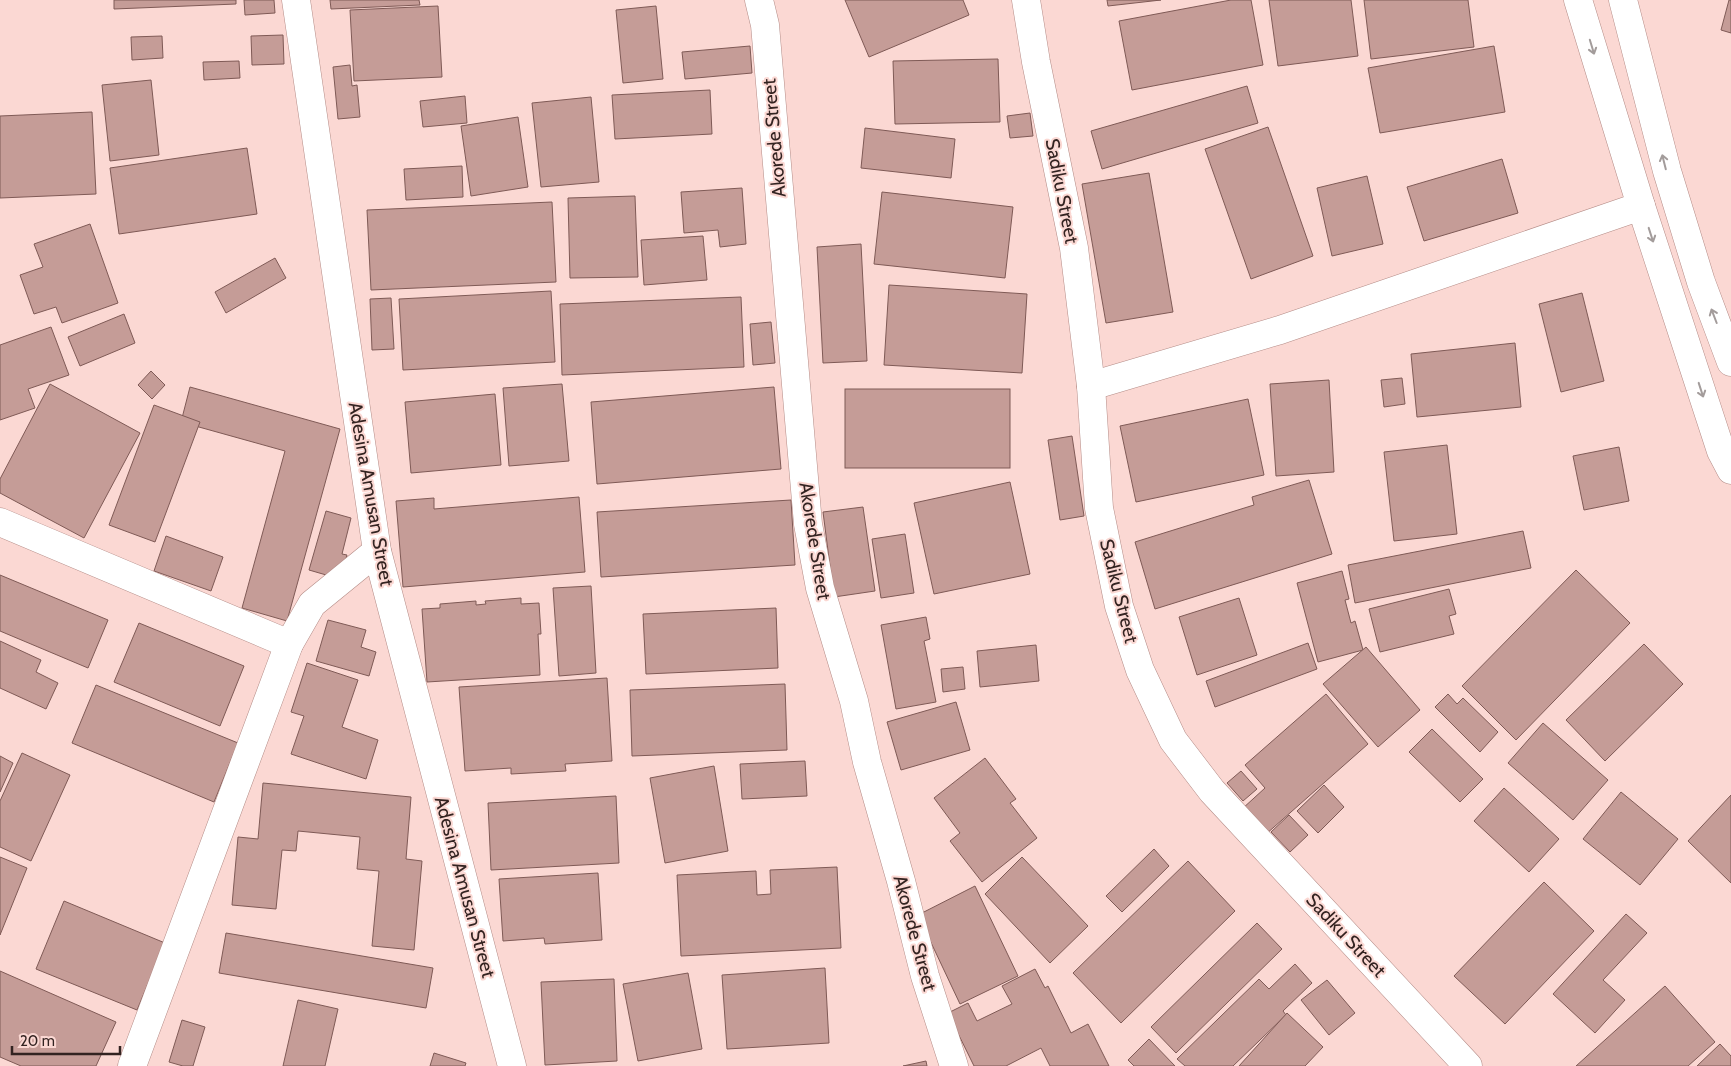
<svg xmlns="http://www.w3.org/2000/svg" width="1731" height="1066" viewBox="0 0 1731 1066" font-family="Cabin,sans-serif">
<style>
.building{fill:#c59c97;stroke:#7f5a56}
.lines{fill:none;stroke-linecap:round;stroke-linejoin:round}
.minor-casing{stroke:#b48c87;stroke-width:29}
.primary-casing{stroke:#b48c87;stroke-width:29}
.minor{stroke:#fff;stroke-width:28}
.primary{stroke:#fff;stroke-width:28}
.oneway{stroke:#a39c9b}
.labels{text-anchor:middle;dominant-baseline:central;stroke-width:4;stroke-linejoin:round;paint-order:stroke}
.street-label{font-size:19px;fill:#332321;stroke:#fbd8d3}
</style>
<rect width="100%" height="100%" fill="#fbd8d3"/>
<g class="building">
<polygon points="114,0 236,0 236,4 114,9"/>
<polygon points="244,0 274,0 275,13 245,15"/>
<polygon points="330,0 419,0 420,5 331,9"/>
<polygon points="845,0 963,0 969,15 869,57"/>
<polygon points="1107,0 1161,0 1108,6"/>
<polygon points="1231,0 1251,0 1263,65 1132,90 1119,21"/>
<polygon points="1269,0 1351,0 1358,56 1278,66"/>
<polygon points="1364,0 1468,0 1474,47 1371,59"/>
<polygon points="1729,0 1731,0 1731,33 1721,30"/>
<polygon points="438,6 442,77 354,81 350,10"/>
<polygon points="656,6 663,79 623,83 616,10"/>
<polygon points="283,35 284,64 252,65 251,36"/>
<polygon points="162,36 163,58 132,60 131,37"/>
<polygon points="750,46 752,73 685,79 682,52"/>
<polygon points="1494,46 1505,112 1380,133 1368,68"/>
<polygon points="998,59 1000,122 895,124 893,61"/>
<polygon points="239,61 240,78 204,80 203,62"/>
<polygon points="350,65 352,86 357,85 360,117 338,119 333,67"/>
<polygon points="151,80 159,155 110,161 102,85"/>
<polygon points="1247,86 1258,123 1102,169 1091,131"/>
<polygon points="710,90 712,134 615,139 612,95"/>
<polygon points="465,96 467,123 423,127 420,101"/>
<polygon points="591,97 599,182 541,187 532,103"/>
<polygon points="92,112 96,194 0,198 0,116"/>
<polygon points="1030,113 1033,136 1010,138 1007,116"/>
<polygon points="518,117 528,187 471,196 461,126"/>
<polygon points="1268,127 1313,256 1251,279 1205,149"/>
<polygon points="865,128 955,139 951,178 861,168"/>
<polygon points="247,148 257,214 119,234 110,168"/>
<polygon points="1502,159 1518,213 1424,241 1407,187"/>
<polygon points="462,166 463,197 406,200 404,169"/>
<polygon points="1149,173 1173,312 1106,323 1082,184"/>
<polygon points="1367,176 1383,244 1332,256 1317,188"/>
<polygon points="742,188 746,244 720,247 718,230 684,233 681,192"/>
<polygon points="882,192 1013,207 1005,278 874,264"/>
<polygon points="635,196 638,277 570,278 568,198"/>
<polygon points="552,202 556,282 371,290 367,210"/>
<polygon points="90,224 118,303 62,323 56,307 34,314 20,275 43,267 34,244"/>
<polygon points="703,236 707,280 644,285 641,240"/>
<polygon points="861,244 867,361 823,363 817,247"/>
<polygon points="275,258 286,278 226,313 215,292"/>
<polygon points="889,285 1027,294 1022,373 884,365"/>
<polygon points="551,291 555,362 403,370 399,299"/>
<polygon points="1582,293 1604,381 1561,392 1539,304"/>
<polygon points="741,297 744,367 562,375 560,304"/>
<polygon points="391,298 394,349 372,350 370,299"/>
<polygon points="124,314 135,343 80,366 68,337"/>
<polygon points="771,322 775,363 753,365 750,324"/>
<polygon points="51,327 69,375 28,389 35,408 0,420 0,345"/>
<polygon points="1515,343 1521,407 1417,417 1411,354"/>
<polygon points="151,371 165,385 152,399 138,385"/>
<polygon points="1402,378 1405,404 1384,407 1381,380"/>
<polygon points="1329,380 1334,472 1276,476 1270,384"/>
<polygon points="50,384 140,433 84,538 0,493 0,479"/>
<polygon points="562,384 569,461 509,466 503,388"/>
<polygon points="190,387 340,429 287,621 242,608 285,451 181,422"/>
<polygon points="774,387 781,469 597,484 591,402"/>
<rect x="845" y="389" width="165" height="79"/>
<polygon points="495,394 501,465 411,473 405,402"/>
<polygon points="1248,399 1264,475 1136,502 1120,426"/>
<polygon points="154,405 200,422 155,542 109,525"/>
<polygon points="1072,436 1084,516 1060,520 1048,440"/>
<polygon points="1447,445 1457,534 1394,541 1384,452"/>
<polygon points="1619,447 1629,501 1584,510 1573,456"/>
<polygon points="1309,480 1332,554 1155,609 1135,542 1254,505 1252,497"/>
<polygon points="1010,482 1030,574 934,594 914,503"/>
<polygon points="579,497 585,572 403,587 396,501 434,498 434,509"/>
<polygon points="791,500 795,565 601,577 597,512"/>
<polygon points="863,507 875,591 834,597 823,512"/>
<polygon points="326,511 351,518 342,554 347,555 340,579 309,570"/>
<polygon points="1523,531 1531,568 1355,603 1348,565"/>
<polygon points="905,534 914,593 881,598 872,539"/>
<polygon points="166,536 223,557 211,591 154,571"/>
<polygon points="1576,570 1630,623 1516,740 1462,686"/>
<polygon points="1342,571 1349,599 1345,600 1351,623 1355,621 1363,650 1318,662 1297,583"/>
<polygon points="0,575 108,620 88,668 0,631"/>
<polygon points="591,586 596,673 559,676 553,588"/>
<polygon points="1449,589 1456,614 1449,616 1454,634 1380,652 1369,609"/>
<polygon points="521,598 521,604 539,603 541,634 538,634 540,675 427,682 422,609 440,608 440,604 476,601 476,605 486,604 485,601"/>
<polygon points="1239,598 1257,655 1197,675 1179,617"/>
<polygon points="776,608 778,668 646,674 643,614"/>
<polygon points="926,617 930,639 924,641 936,702 896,709 881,625"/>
<polygon points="328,620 366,630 361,647 376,652 369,676 316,661"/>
<polygon points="139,623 244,666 220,726 114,682"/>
<polygon points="0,641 41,660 36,672 58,683 46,709 0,688"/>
<polygon points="1308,643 1317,669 1215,707 1206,681"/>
<polygon points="1644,644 1683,684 1605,761 1566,720"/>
<polygon points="1036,645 1039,681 980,687 977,651"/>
<polygon points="1366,647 1420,710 1378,747 1323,684"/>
<polygon points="307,663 358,680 342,727 378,740 366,779 291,754 304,716 291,712"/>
<polygon points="963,667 965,689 943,692 941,669"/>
<polygon points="607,678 612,761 565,764 566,771 511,774 511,768 465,771 459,687"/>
<polygon points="785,684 787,750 632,756 630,690"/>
<polygon points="96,685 238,743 214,802 72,743"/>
<polygon points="1326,694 1368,744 1265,835 1242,809 1265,788 1245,765"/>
<polygon points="1448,694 1457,704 1463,698 1498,732 1480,752 1435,707"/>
<polygon points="956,702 970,750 901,770 887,722"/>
<polygon points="1543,723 1608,780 1573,820 1508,763"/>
<polygon points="1432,729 1483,779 1460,802 1409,752"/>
<polygon points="22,753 70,775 31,861 0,847 0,801"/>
<polygon points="0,756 13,763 0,792"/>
<polygon points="985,758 1016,799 1010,803 1037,838 982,882 950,841 960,833 934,798"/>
<polygon points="805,761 807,796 742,799 740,764"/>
<polygon points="714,766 728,851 665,863 650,778"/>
<polygon points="1241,771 1257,789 1243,801 1227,783"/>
<polygon points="263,783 411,797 406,859 422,861 414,950 372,946 379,871 357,869 360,837 298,831 296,851 282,850 276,909 232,905 238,837 258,839"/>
<polygon points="1324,785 1344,807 1318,833 1297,811"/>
<polygon points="1504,788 1559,839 1529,872 1474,821"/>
<polygon points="1621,792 1678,839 1640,885 1583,839"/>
<polygon points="1731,795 1731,883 1688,841"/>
<polygon points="616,796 619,863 491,870 488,803"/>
<polygon points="1289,815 1308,835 1290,852 1271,832"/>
<polygon points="1154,849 1169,866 1122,912 1106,896"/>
<polygon points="0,857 27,868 0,935"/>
<polygon points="1022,857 1088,926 1050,963 985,894"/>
<polygon points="1188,861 1235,911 1121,1023 1073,973"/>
<polygon points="837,867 841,948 681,956 677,875 756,871 757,895 771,894 770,870"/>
<polygon points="598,873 602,940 545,944 544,938 503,941 499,879"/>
<polygon points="1544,882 1594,931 1505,1024 1454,976"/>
<polygon points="975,886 1018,976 960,1004 918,915"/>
<polygon points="64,901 165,943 137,1010 36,969"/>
<polygon points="1626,914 1647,933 1603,980 1625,1000 1595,1033 1553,994"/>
<polygon points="1257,923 1282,949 1176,1053 1151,1027"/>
<polygon points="226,933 433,968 426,1008 219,973"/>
<polygon points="1295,964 1312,983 1283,1011 1286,1015 1233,1066 1185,1066 1177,1059 1259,979 1269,989"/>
<polygon points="825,968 829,1043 727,1049 722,975"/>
<polygon points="1035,969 1045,988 1048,986 1071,1033 1088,1024 1109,1066 1050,1066 1041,1048 1006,1066 974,1066 948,1013 968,1003 977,1021 1012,1004 1002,986"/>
<polygon points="0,971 116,1022 96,1066 21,1066 0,1057"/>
<polygon points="688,973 702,1049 638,1061 623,984"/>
<polygon points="614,979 617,1061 545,1065 541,982"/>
<polygon points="1327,980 1355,1013 1329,1035 1301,1000"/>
<polygon points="1665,986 1715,1042 1688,1066 1576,1066"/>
<polygon points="298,1000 338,1009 325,1066 283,1066"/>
<polygon points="1287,1013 1323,1047 1305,1066 1239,1066"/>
<polygon points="182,1020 205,1027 193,1066 183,1066 169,1062"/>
<polygon points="1149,1039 1175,1066 1134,1066 1128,1060"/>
<polygon points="1720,1044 1731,1056 1731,1066 1697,1066"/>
<polygon points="434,1053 466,1063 465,1066 430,1066"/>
<polygon points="926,1061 927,1066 903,1066"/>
</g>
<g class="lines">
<g class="minor-casing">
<g id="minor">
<polyline points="296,0 377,551 512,1066"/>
<polyline points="759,0 765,25 808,524 820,588 854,701 867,762 901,881 925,976 954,1066"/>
<polyline points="1026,0 1036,62 1074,248 1091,386 1099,508 1119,606 1140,670 1173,740 1212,791 1468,1066"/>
<polyline points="1091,386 1280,330 1641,206"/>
<polyline points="0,522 289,644"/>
<polyline points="132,1066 289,644 312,604 377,551"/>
</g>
</g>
<g class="primary-casing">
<g id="primary">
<polyline points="1578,0 1641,206 1721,451 1731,470"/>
<polyline points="1623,0 1667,171 1701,282 1731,362"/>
</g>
</g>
<use href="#minor" class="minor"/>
<use href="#primary" class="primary"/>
</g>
<defs><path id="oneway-shaft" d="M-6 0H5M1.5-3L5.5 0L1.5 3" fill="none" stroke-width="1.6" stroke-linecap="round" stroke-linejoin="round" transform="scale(1.25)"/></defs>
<g class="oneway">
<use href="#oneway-shaft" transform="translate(1592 47) rotate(73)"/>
<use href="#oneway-shaft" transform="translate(1664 162) rotate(-104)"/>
<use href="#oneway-shaft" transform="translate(1651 235) rotate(72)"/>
<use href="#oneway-shaft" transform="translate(1714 316) rotate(-111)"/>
<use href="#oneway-shaft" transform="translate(1701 390) rotate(72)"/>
</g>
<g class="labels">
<g class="street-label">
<text transform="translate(774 138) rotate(-95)">Akorede Street</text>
<text transform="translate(1062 191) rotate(79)">Sadiku Street</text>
<text transform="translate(371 494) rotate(80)">Adesina Amusan Street</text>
<text transform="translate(815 541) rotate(81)">Akorede Street</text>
<text transform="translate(1119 591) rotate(76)">Sadiku Street</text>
<text transform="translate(465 887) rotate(75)">Adesina Amusan Street</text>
<text transform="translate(915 933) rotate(75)">Akorede Street</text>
<text transform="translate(1346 935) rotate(47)">Sadiku Street</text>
</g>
</g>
<path d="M12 1046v8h108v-8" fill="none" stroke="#332321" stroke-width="2.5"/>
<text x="20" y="1046" font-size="15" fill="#332321" stroke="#fbd8d3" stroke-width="4" paint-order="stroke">20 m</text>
</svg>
